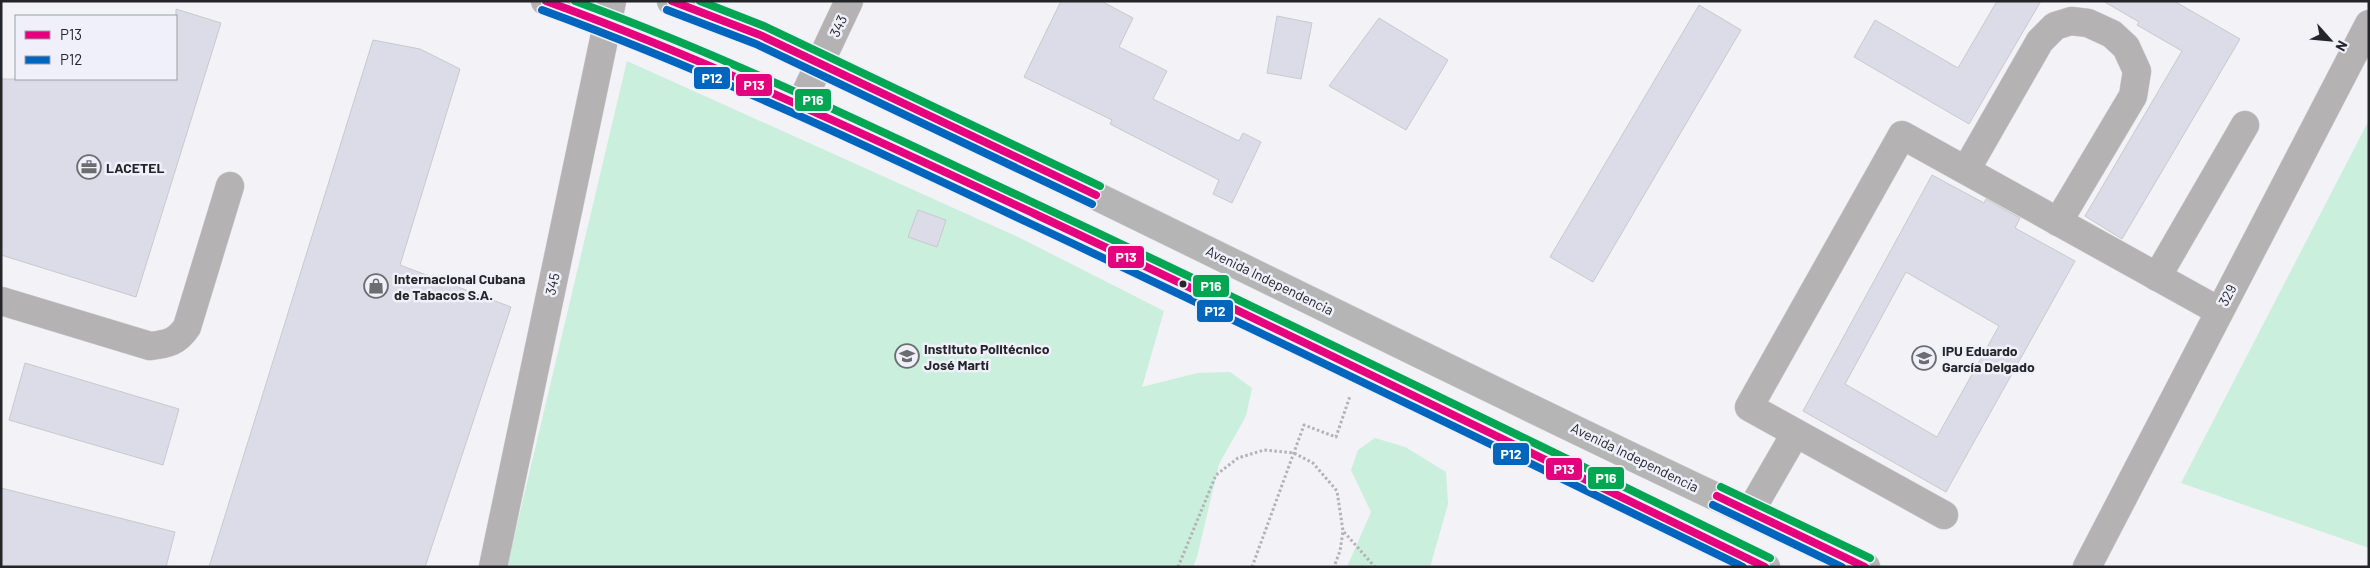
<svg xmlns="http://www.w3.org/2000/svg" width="2370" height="568" viewBox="0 0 2370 568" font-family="Barlow,sans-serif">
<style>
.green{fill:#caefdc}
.building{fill:#dbdce7;stroke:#c9c9cd;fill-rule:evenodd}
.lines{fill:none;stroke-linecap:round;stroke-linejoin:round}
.minor-casing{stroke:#ceced1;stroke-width:29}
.major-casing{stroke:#ceced1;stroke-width:29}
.path{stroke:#b4b2b5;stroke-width:3;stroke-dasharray:2.5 2.5;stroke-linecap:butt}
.minor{stroke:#b4b2b3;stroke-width:28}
.major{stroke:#b6b5b6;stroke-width:28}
.bus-1-casing{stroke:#eff0fa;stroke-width:11}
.bus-2-casing{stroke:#eff0fa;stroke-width:11}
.bus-3-casing{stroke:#eff0fa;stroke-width:11}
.bus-1{stroke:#e5007d;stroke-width:8}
.bus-2{stroke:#0065bd;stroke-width:8}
.bus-3{stroke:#00a651;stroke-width:8}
.bus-dot{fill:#242529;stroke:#eff0fa;stroke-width:2}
.labels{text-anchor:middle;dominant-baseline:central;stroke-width:5;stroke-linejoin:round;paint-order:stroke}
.street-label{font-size:14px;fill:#242529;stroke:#eff0fa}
.poi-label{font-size:14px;font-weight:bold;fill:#242529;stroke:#eff0fa;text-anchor:start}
.line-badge{stroke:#eff0fa;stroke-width:2}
.badge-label{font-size:14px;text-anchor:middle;font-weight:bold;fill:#fff}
</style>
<rect width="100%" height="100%" fill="#f2f2f7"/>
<g class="green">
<polygon points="627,61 1020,238 1164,311 1142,387 1197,373 1230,372 1252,388 1246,416 1219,464 1197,557 1193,567 507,567"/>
<polygon points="2369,120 2369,548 2181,483"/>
<polygon points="1375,438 1405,447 1446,472 1448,504 1430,567 1347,567 1371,512 1351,470 1358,450"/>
</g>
<g class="building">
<polygon points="1061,1 1101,1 1133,18 1119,47 1167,71 1153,99 1239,141 1243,133 1261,142 1232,203 1213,194 1219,180 1110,124 1112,120 1024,77"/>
<polygon points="1997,1 2041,1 1969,124 1854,57 1875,20 1958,68"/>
<polygon points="2103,1 2174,1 2240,39 2122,239 2085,216 2182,51 2137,25 2139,22"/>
<polygon points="1699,5 1741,30 1593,282 1550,257"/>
<polygon points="176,9 221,23 136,297 1,255 1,79 176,79"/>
<polygon points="1277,16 1312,23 1301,79 1267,73"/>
<polygon points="1379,18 1448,60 1406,130 1329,86"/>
<polygon points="373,40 420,49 460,69 400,265 511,307 425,567 209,567"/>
<path d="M1932,175L1984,203L1986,199L2020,218L2015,228L2075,261L1946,492L1803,411ZM1906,272L1999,326L1937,437L1845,384Z"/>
<polygon points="918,210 946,220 937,247 908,237"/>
<polygon points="25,363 179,409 163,465 9,420"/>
<polygon points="1,488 175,532 166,567 1,567"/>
</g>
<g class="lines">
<g class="minor-casing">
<g id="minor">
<polyline points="800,105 849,1"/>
<polyline points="1966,170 2040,41 2055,26 2071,21 2088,23 2112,34 2126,47 2137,71 2133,96 2058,222"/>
<polyline points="2157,277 2245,125"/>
<path d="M1,301L150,346C168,344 177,342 187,327L230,186"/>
<polyline points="1750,512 1795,434"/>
<polyline points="1944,515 1749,407 1902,135 2219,311"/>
<polyline points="493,567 612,1"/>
<polyline points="2087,567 2369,24"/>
</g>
</g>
<g class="major-casing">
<g id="major">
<path d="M545,1C700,55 849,128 998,197C1256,317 1510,443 1766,567"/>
<path d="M671,1L760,35L820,63C1170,229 1515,405 1866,567"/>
</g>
</g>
<g class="path">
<polyline points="1344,532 1375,567"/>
<polyline points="1178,567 1216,475 1238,458 1264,450 1294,453 1313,463 1337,491 1343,531 1340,551 1334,567"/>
<polyline points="1252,567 1304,425 1336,437 1350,396"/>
</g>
<use href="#minor" class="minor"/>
<use href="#major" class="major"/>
<g class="bus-1-casing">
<g id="bus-1">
<path d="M546,1C713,62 874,139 1035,214C1280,329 1522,449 1765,567"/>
<polyline points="672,1 760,35 1096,195"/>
<polyline points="1717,496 1865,567"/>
</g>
</g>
<g class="bus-2-casing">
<g id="bus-2">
<path d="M542,10C709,71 869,147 1029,223C1268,335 1505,451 1743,567"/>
<polyline points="667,10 756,44 1092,204"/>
<polyline points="1713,505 1842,567"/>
</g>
</g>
<g class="bus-3-casing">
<g id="bus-3">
<path d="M575,1C731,58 880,131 1030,201C1278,317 1524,438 1770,558"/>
<polyline points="700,1 764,26 1100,186"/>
<polyline points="1721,487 1870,558"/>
</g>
</g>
<use href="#bus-1" class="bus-1"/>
<use href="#bus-2" class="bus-2"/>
<use href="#bus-3" class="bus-3"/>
</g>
<defs>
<g id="office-ring" transform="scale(1.25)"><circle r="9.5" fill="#eff0fa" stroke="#6c6d71" stroke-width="1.5"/><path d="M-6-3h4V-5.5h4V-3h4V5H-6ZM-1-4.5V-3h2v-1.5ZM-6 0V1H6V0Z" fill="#6c6d71"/></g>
<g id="shop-ring" transform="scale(1.25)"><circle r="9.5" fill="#eff0fa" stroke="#6c6d71" stroke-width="1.5"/><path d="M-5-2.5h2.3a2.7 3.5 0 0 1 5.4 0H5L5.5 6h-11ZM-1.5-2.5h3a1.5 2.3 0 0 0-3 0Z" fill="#6c6d71"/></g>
<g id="school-ring" transform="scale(1.25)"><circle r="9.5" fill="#eff0fa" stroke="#6c6d71" stroke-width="1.5"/><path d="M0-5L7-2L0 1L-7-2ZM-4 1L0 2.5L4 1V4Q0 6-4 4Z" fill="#6c6d71"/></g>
</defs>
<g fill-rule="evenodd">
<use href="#office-ring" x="89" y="167"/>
<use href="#shop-ring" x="376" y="286"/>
<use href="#school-ring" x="907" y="356"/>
<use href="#school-ring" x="1924" y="358"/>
</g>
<circle class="bus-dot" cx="1183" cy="284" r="4.5"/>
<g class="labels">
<g class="street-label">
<text transform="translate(838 26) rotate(-65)">343</text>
<text transform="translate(1270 280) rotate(26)">Avenida Independencia</text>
<text transform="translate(552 284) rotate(-78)">345</text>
<text transform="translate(2227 295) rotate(-62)">329</text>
<text transform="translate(1635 457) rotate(26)">Avenida Independencia</text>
</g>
<g class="poi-label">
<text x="106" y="167">LACETEL</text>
<text x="394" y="278">Internacional Cubana<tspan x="394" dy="16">de Tabacos S.A.</tspan></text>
<text x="924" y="348">Instituto Politécnico<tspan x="924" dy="16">José Martí</tspan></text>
<text x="1942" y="350">IPU Eduardo<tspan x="1942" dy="16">García Delgado</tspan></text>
</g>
</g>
<g class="line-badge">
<rect x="693" y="66" width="38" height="24" rx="5" fill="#0065bd"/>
<rect x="735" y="73" width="38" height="24" rx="5" fill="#e5007d"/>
<rect x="794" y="88" width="38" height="24" rx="5" fill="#00a651"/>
<rect x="1107" y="245" width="38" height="24" rx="5" fill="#e5007d"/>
<rect x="1192" y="274" width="38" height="24" rx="5" fill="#00a651"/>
<rect x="1196" y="299" width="38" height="24" rx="5" fill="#0065bd"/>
<rect x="1492" y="442" width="38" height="24" rx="5" fill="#0065bd"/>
<rect x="1545" y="457" width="38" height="24" rx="5" fill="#e5007d"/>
<rect x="1587" y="466" width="38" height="24" rx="5" fill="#00a651"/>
</g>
<g class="badge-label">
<text x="712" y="83">P12</text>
<text x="754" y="90">P13</text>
<text x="813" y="105">P16</text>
<text x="1126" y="262">P13</text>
<text x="1211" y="291">P16</text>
<text x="1215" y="316">P12</text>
<text x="1511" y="459">P12</text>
<text x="1564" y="474">P13</text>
<text x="1606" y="483">P16</text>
</g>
<rect width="2370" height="568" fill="none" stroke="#242529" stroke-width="5"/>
<rect x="15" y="15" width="162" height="65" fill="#eff0fa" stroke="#9e9fa6"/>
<rect x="25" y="31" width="25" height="8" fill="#e5007d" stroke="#9e9fa6"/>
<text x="60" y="40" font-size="15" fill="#242529">P13</text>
<rect x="25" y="56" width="25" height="8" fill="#0065bd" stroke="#9e9fa6"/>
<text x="60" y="65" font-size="15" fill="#242529">P12</text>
<g transform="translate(2330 40) rotate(117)" stroke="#eff0fa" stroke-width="4" paint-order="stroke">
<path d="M0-4L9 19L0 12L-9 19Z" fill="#242529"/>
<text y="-8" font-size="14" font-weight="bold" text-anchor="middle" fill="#242529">N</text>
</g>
</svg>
